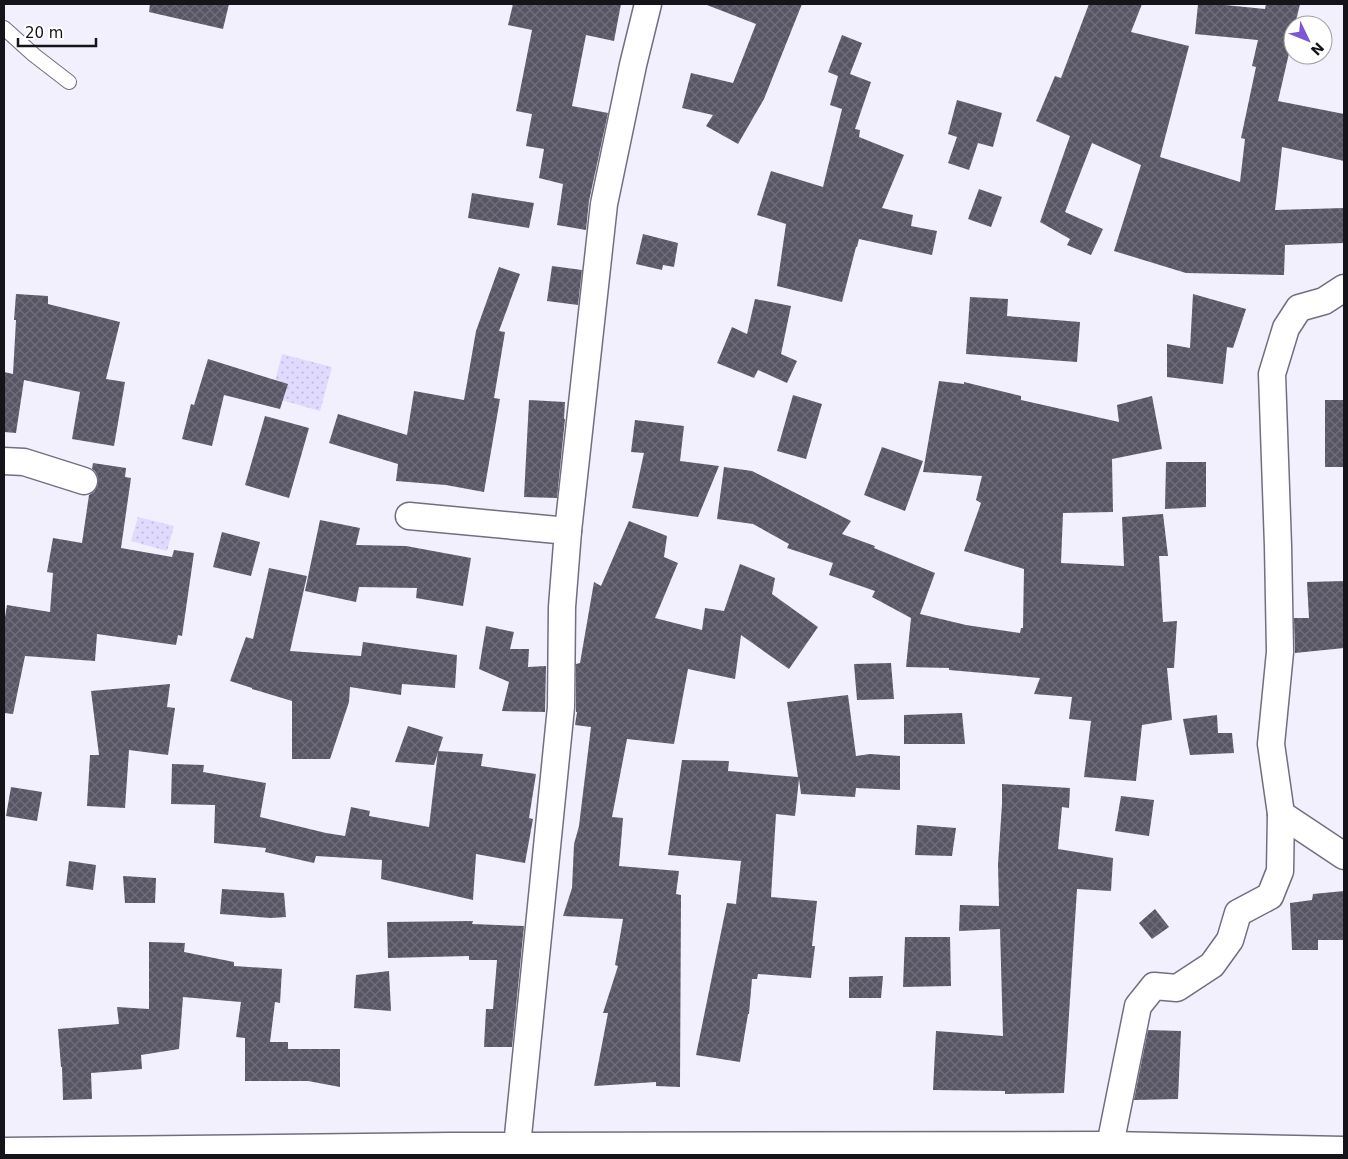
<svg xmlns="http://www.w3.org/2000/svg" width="1348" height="1159" viewBox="0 0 1348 1159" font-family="'DejaVu Sans',sans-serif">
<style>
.grass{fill:url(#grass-dots)}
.building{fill:url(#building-cross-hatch)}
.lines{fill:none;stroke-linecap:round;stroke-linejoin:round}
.service-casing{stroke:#716f7f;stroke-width:16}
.minor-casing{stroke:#716f7f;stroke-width:29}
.service{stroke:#fff;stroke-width:14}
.minor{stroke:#fff;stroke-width:26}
</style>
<defs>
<pattern id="grass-dots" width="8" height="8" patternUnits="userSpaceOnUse" patternTransform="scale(1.25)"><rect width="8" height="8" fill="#e0dafe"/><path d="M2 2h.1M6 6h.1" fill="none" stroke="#bfbad9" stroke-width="1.8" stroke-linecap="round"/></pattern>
<pattern id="building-cross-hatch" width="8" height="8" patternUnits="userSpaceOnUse" patternTransform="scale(1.25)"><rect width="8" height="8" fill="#585665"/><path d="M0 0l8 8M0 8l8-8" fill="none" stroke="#706e7a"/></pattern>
</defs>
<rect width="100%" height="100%" fill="#f2f0fc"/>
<g class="grass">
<polygon points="282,354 332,367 320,411 271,397"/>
<polygon points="138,517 174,526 167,551 131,541"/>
</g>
<g class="building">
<polygon points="150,4 229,4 223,29 149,12"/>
<polygon points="513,4 621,4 614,41 586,35 572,106 608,113 589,201 586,230 557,225 563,184 539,178 544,149 526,146 532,114 516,111 532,30 508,25"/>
<polygon points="707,4 802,4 764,99 738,144 706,126 713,115 682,108 691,73 733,83 756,24 707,5"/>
<polygon points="1089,4 1142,4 1131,32 1189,46 1160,157 1240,182 1245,139 1241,138 1256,67 1252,66 1258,40 1195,34 1198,4 1215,4 1265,9 1266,4 1300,4 1295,25 1293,25 1293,36 1278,101 1344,114 1344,161 1282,147 1275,210 1344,208 1344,243 1285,245 1284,275 1186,273 1114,251 1141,165 1092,143 1065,212 1103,229 1091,255 1067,245 1070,239 1040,222 1070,136 1036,121 1055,76 1061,78"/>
<polygon points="842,35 862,43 850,74 871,82 855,129 860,130 859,137 904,155 882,208 913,215 911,226 937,231 932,255 859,239 857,247 856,247 842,302 777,286 786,224 757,215 771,171 823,187 842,109 830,105 838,76 828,72"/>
<polygon points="957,100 1002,113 993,147 978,143 969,170 948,163 957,137 948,134"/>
<polygon points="979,189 1002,197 991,227 968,219"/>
<polygon points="472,193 534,203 529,228 468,218"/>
<polygon points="643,234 678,243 674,267 663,265 662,270 636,264"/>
<polygon points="552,266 582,270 578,305 547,301"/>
<polygon points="499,267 520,274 499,331 505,332 494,398 500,399 484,492 446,485 396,481 398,464 329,443 338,414 407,435 414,391 464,400 476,331"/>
<polygon points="16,294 48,296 48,304 120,322 106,379 125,382 114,446 72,439 80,392 24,380 16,433 4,432 4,372 13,374 16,320 14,320"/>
<polygon points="1193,294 1246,309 1233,348 1227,347 1223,384 1167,377 1167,344 1190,348"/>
<polygon points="970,297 1008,299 1007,316 1080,322 1077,362 966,354"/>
<polygon points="755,299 791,306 781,354 797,361 787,383 758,370 754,378 717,363 732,327 747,334"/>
<polygon points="208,359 288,384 280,409 224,395 212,446 182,439 191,404 194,405"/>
<polygon points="939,381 964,384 964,382 1021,396 1021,400 1119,422 1117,405 1152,396 1162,449 1112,459 1113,512 1063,513 1061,563 1124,566 1122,517 1163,514 1168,556 1159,556 1163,622 1177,621 1174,668 1167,668 1172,720 1142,725 1136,781 1084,777 1091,721 1069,719 1072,697 1034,694 1040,678 949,670 949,668 906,667 911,618 872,597 875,591 829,575 833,563 787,548 789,544 753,524 717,519 724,467 752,471 851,521 842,534 875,546 874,548 935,573 920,614 966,625 1020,633 1021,628 1023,628 1024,569 964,551 981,503 976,500 982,476 923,472"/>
<polygon points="793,395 822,404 806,459 777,451"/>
<polygon points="529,400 565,402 564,419 565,419 557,498 524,497"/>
<rect x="1325" y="400" width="19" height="67"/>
<polygon points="265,416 309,428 289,498 245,485"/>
<polygon points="635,420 684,426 680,461 719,466 698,517 632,508 644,453 631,452"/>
<polygon points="882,447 923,461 905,511 864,495"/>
<polygon points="1166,462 1206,462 1206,507 1165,509"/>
<polygon points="93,463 126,468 125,477 131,478 121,548 172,557 174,550 194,553 182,636 178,635 176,645 97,634 95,661 25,656 13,714 4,713 4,623 7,605 50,612 53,573 47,572 53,538 82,543 89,495 94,492 98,485 98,477 95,471 92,469"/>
<polygon points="320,520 360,528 356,545 406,546 471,558 463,606 416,598 417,588 359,587 356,602 305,591"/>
<polygon points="629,521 667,536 664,557 678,563 655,618 702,630 705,608 724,611 740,564 775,578 772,594 818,627 789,669 741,635 735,679 688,669 674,744 627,739 612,817 623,818 619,866 679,871 676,894 681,895 680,1087 656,1086 656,1082 594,1086 608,1013 603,1013 618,966 615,965 623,919 563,916 572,888 574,844 579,826 591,727 575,725 577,712 576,712 576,664 580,663 594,582 601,586"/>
<polygon points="222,532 260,542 251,576 213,567"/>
<polygon points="269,568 307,576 290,651 361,656 363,642 457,655 455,688 402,684 401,695 350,687 349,702 330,759 292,759 292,701 252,689 252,688 230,681 246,637 253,639"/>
<polygon points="1344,581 1344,648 1295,653 1294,618 1309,618 1307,582"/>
<polygon points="486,626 514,632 510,649 529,649 528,667 546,666 545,712 502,711 509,682 479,669"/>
<polygon points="891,663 894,699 857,700 854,664"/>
<polygon points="170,684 167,707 175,708 168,755 129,750 125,808 87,806 90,755 99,755 91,691"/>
<polygon points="848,695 856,756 870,754 900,756 900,790 856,788 855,797 801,794 799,779 795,816 776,814 771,897 817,901 812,946 815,946 811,978 758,974 757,979 752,979 749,1014 748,1014 740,1062 696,1055 727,903 736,904 741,861 668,855 682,760 729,761 728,771 798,777 787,702"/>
<polygon points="962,713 965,744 904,744 904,715"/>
<polygon points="1217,715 1218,733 1232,733 1234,753 1190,755 1183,719"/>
<polygon points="408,726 443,737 434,765 395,762"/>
<polygon points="438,751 483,754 481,766 536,774 529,818 533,819 525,863 476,854 473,900 381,879 382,860 316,856 314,863 265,852 266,848 214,843 215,805 171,804 172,764 204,765 203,772 266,783 260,817 326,833 345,836 351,807 370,811 369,816 429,827"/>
<polygon points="1002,784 1070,788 1069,808 1062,807 1058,849 1113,858 1111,891 1077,889 1064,1093 1005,1094 1005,1091 933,1090 936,1031 1003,1036 1000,929 959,931 960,905 999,906 998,864 1002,804"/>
<polygon points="11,787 42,792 37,821 6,816"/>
<polygon points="1121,796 1154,800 1149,836 1115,831"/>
<polygon points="917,825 956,828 952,856 915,855"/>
<polygon points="69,861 96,865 93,890 66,886"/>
<polygon points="123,876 156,878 155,903 125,903"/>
<polygon points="222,889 284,893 286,917 271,918 220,914"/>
<polygon points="1344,891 1344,940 1318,940 1318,950 1292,950 1290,903 1312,900 1313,894"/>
<polygon points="1155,909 1169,927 1152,939 1139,923"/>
<polygon points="473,921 472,924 524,926 512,1047 484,1047 486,1009 493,1009 497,960 469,960 469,956 388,958 387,922"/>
<polygon points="905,937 950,937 951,986 903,987"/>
<polygon points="149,942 185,943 184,952 234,962 234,966 282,969 280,1003 275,1002 270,1042 288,1042 288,1049 340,1049 340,1087 308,1081 245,1081 245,1038 236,1037 241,1002 183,997 179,1049 141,1055 142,1069 91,1073 92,1099 63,1100 62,1067 61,1067 58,1029 119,1024 117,1007 149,1009"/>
<polygon points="389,971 391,1011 354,1008 356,975"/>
<polygon points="883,976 881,998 849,998 849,977"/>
<polygon points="1148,1030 1181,1031 1178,1099 1134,1100"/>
</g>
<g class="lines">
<g class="service-casing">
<polyline id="service" points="4,28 34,55 69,82"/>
</g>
<g class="minor-casing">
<g id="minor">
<polyline points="4,461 24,462 84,481"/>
<polyline points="409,516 568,531"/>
<polyline points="1281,814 1344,856"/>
<polyline points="1110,1145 1138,1006 1154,986 1177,988 1212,965 1230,940 1238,913 1270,896 1280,871 1281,814 1271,744 1280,652 1278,546 1272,374 1286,328 1299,308 1324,301 1344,288"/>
<polyline points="517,1146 561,707 562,607 568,531 604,204 633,65 648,4"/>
<polyline points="4,1151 451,1146 1110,1145 1344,1150"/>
</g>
</g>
<use href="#service" class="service"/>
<use href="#minor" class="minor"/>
</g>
<rect width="1348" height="1159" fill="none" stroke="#15141a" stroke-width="10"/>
<g transform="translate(1308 40) rotate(133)"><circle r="24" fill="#ffffff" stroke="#a1a1a3"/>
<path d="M0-4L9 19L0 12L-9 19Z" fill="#7c57d1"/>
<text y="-8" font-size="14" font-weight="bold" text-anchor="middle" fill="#15141a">N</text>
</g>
<path d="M18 38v8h78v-8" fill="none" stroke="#15141a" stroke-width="2.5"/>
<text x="25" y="38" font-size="15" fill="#15141a" stroke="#ffffff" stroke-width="4" paint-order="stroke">20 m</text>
</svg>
